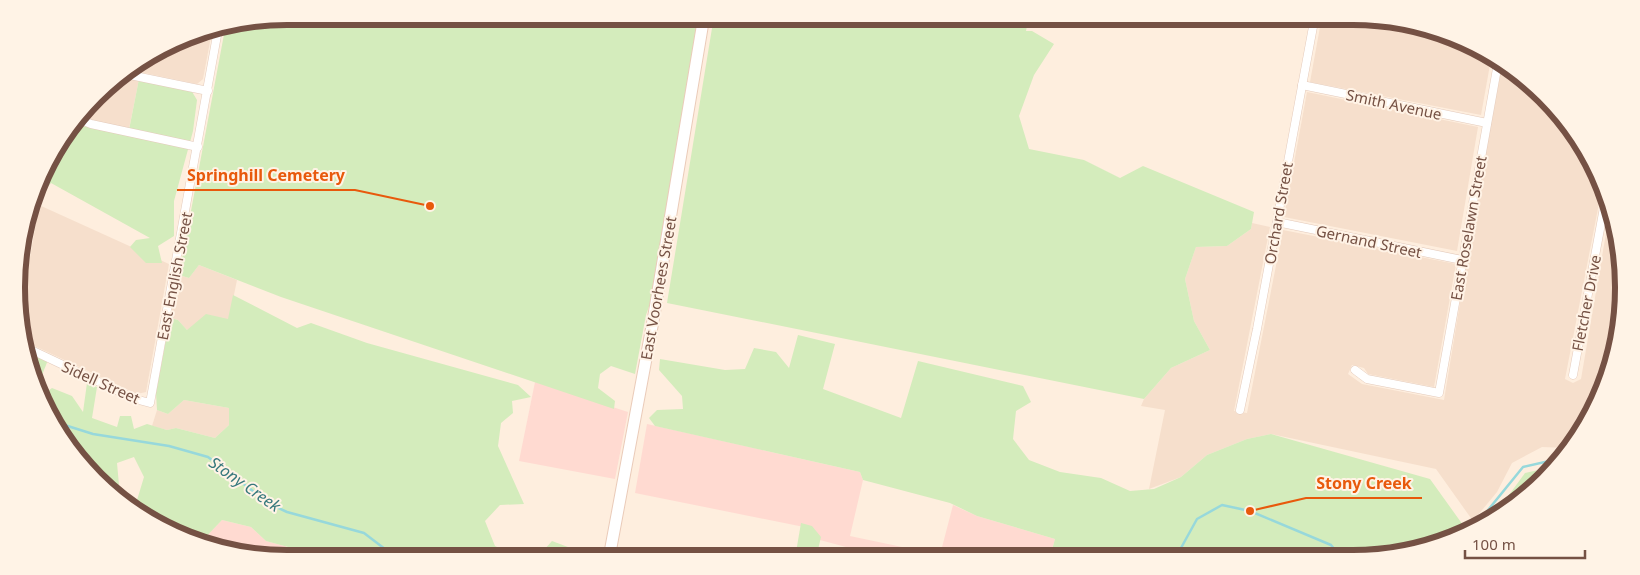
<svg xmlns="http://www.w3.org/2000/svg" width="1640" height="575" viewBox="0 0 1640 575" font-family="'Noto Sans',sans-serif">
<style>
.residential{fill:#f6dfcc}
.commercial{fill:#ffdad1}
.green{fill:#d4ecbc}
.lines{fill:none;stroke-linecap:round;stroke-linejoin:round}
.stream{stroke:#97d8db;stroke-width:2.5}
.street-casing{stroke:#e4cbbc;stroke-width:9}
.secondary-casing{stroke:#eacbb9;stroke-width:13}
.street{stroke:#fff;stroke-width:8}
.secondary{stroke:#fff;stroke-width:11}
.labels{text-anchor:middle;dominant-baseline:central;stroke-width:4;stroke-linejoin:round;paint-order:stroke}
.street-label{font-size:15px;fill:#755144;stroke:#fff3e6}
.water-label{font-size:16px;font-style:italic;fill:#37787d;stroke:#fff3e6}
.rim{fill:none;stroke:#755144;stroke-width:6}
.leader{fill:none;stroke:#e8590c;stroke-width:2}
.callout-dot{fill:#e8590c;stroke:#fff3e6;stroke-width:2}
.callout-label{font-size:16px;text-anchor:middle;font-weight:bold;fill:#e8590c;stroke:#fff3e6;stroke-width:4;stroke-linejoin:round;paint-order:stroke}
</style>
<rect width="100%" height="100%" fill="#feeede"/>
<g class="residential">
<polygon points="1322,16 1353,16 1422,25 1491,59 1481,115 1310,82"/>
<polygon points="212,31 203,79 197,84 130,70 184,37"/>
<polygon points="1502,65 1517,72 1587,152 1601,193 1565,379 1573,383 1581,379 1609,216 1621,252 1615,357 1587,423 1567,448 1542,447 1512,463 1497,492 1473,521 1436,469 1271,434 1247,439 1207,455 1181,477 1149,489 1165,410 1141,406 1144,399 1171,368 1210,350 1194,321 1185,279 1196,247 1227,246 1251,229 1252,223 1270,227 1234,411 1247,413 1283,230 1456,264 1434,387 1368,374 1364,368 1352,365 1348,374 1362,384 1444,400 1474,218"/>
<polygon points="121,76 139,79 129,129 86,119 84,116 108,84"/>
<polygon points="1307,92 1478,127 1457,251 1284,217"/>
<polygon points="39,205 169,264 146,392 137,394 24,341 22,304"/>
<polygon points="199,265 237,280 229,319 187,330 178,320 170,318 179,275 189,278"/>
<polygon points="184,400 229,408 229,425 215,438 176,428 167,430 152,426 157,410 168,414"/>
</g>
<g class="commercial">
<polygon points="535,382 628,412 615,479 519,461"/>
<polygon points="647,424 860,472 863,480 850,536 940,555 953,505 977,516 1055,539 1050,557 883,557 820,540 814,529 635,493"/>
<polygon points="222,520 251,527 266,541 332,559 287,559 218,550 201,542"/>
</g>
<g class="green">
<polygon points="288,16 699,16 651,301 646,315 635,374 611,366 600,374 598,388 615,401 614,409 281,297 199,265 189,278 179,275 225,29"/>
<polygon points="714,16 1029,16 1026,31 1032,31 1054,44 1034,75 1019,116 1029,149 1084,160 1120,178 1143,166 1254,212 1251,229 1227,246 1196,247 1185,279 1194,321 1210,350 1171,368 1144,399 667,303"/>
<polygon points="139,79 191,90 197,100 193,131 174,201 174,236 158,246 162,263 146,263 130,247 136,240 150,238 51,183 41,195 36,195 44,167 80,121 82,126 128,135"/>
<polygon points="233,295 297,328 311,323 367,343 518,385 531,397 512,401 513,413 501,423 498,446 524,504 500,505 485,521 495,546 520,558 332,559 266,541 251,527 222,520 201,542 137,513 134,510 144,477 134,457 117,463 120,496 62,438 42,395 52,388 72,396 83,412 87,383 97,387 92,418 117,427 120,416 131,416 134,429 147,424 167,430 176,428 215,438 229,425 229,408 184,400 168,414 157,410 156,393 170,318 178,320 187,330 206,314 228,319"/>
<polygon points="798,335 835,344 823,389 901,418 918,361 1023,386 1031,402 1016,411 1013,439 1029,460 1060,472 1101,478 1130,491 1154,489 1181,477 1207,455 1247,439 1271,434 1430,479 1468,532 1388,556 1050,557 1055,539 977,516 950,503 863,480 860,472 655,426 649,418 657,410 683,409 682,396 659,370 660,359 725,370 745,369 754,348 776,352 789,368"/>
<polygon points="25,350 48,360 38,385 25,357"/>
<polygon points="1552,467 1532,491 1499,513 1506,499 1525,473"/>
<polygon points="801,523 812,526 821,537 816,558 795,558"/>
<polygon points="552,541 589,555 590,558 537,558"/>
</g>
<g class="lines">
<g class="stream">
<polyline points="55,422 93,434 169,446 208,457 270,504 287,512 364,533 398,559"/>
<polyline points="1471,531 1523,467 1558,459"/>
<polyline points="1176,557 1197,519 1222,505 1250,511 1331,545 1340,556"/>
</g>
<g class="street-casing">
<g id="street">
<polyline points="125,74 208,91"/>
<polyline points="1302,85 1487,123"/>
<polyline points="81,120 91,124 198,147"/>
<polyline points="1277,222 1462,260"/>
<polyline points="25,347 135,399 150,403 218,30"/>
<polyline points="1355,370 1367,379 1439,393 1498,63"/>
<polyline points="1573,375 1605,202"/>
<polyline points="1240,410 1257,329 1315,16"/>
</g>
</g>
<g class="secondary-casing">
<polyline id="secondary" points="609,558 653,321 704,16"/>
</g>
<use href="#street" class="street"/>
<use href="#secondary" class="secondary"/>
</g>
<g class="labels">
<g class="street-label">
<text transform="translate(1394 104) rotate(12)">Smith Avenue</text>
<text transform="translate(1278 213) rotate(-80)">Orchard Street</text>
<text transform="translate(1468 228) rotate(-80)">East Roselawn Street</text>
<text transform="translate(1369 241) rotate(12)">Gernand Street</text>
<text transform="translate(174 276) rotate(-79)">East English Street</text>
<text transform="translate(658 288) rotate(-80)">East Voorhees Street</text>
<text transform="translate(1586 303) rotate(-79)">Fletcher Drive</text>
<text transform="translate(101 382) rotate(24)">Sidell Street</text>
</g>
<g class="water-label">
<text transform="translate(245 484) rotate(35)">Stony Creek</text>
</g>
</g>
<path d="M0 0H1640V575H0ZM287 25H1353A262 262 0 0 1 1615 287V288A262 262 0 0 1 1353 550H287A262 262 0 0 1 25 288V287A262 262 0 0 1 287 25Z" fill="#fff3e6" fill-rule="evenodd"/>
<path class="rim" d="M287 25H1353A262 262 0 0 1 1615 287V288A262 262 0 0 1 1353 550H287A262 262 0 0 1 25 288V287A262 262 0 0 1 287 25Z"/>
<path class="leader" d="M430 206L355 190H177M1250 511L1306 498H1422"/>
<g class="callout-dot">
<circle cx="430" cy="206" r="5"/>
<circle cx="1250" cy="511" r="5"/>
</g>
<g class="callout-label">
<text x="266" y="181">Springhill Cemetery</text>
<text x="1364" y="489">Stony Creek</text>
</g>
<path d="M1465 550v8h120v-8" fill="none" stroke="#755144" stroke-width="2.5"/>
<text x="1472" y="550" font-size="15" fill="#755144" stroke="#fff3e6" stroke-width="4" paint-order="stroke">100 m</text>
</svg>
